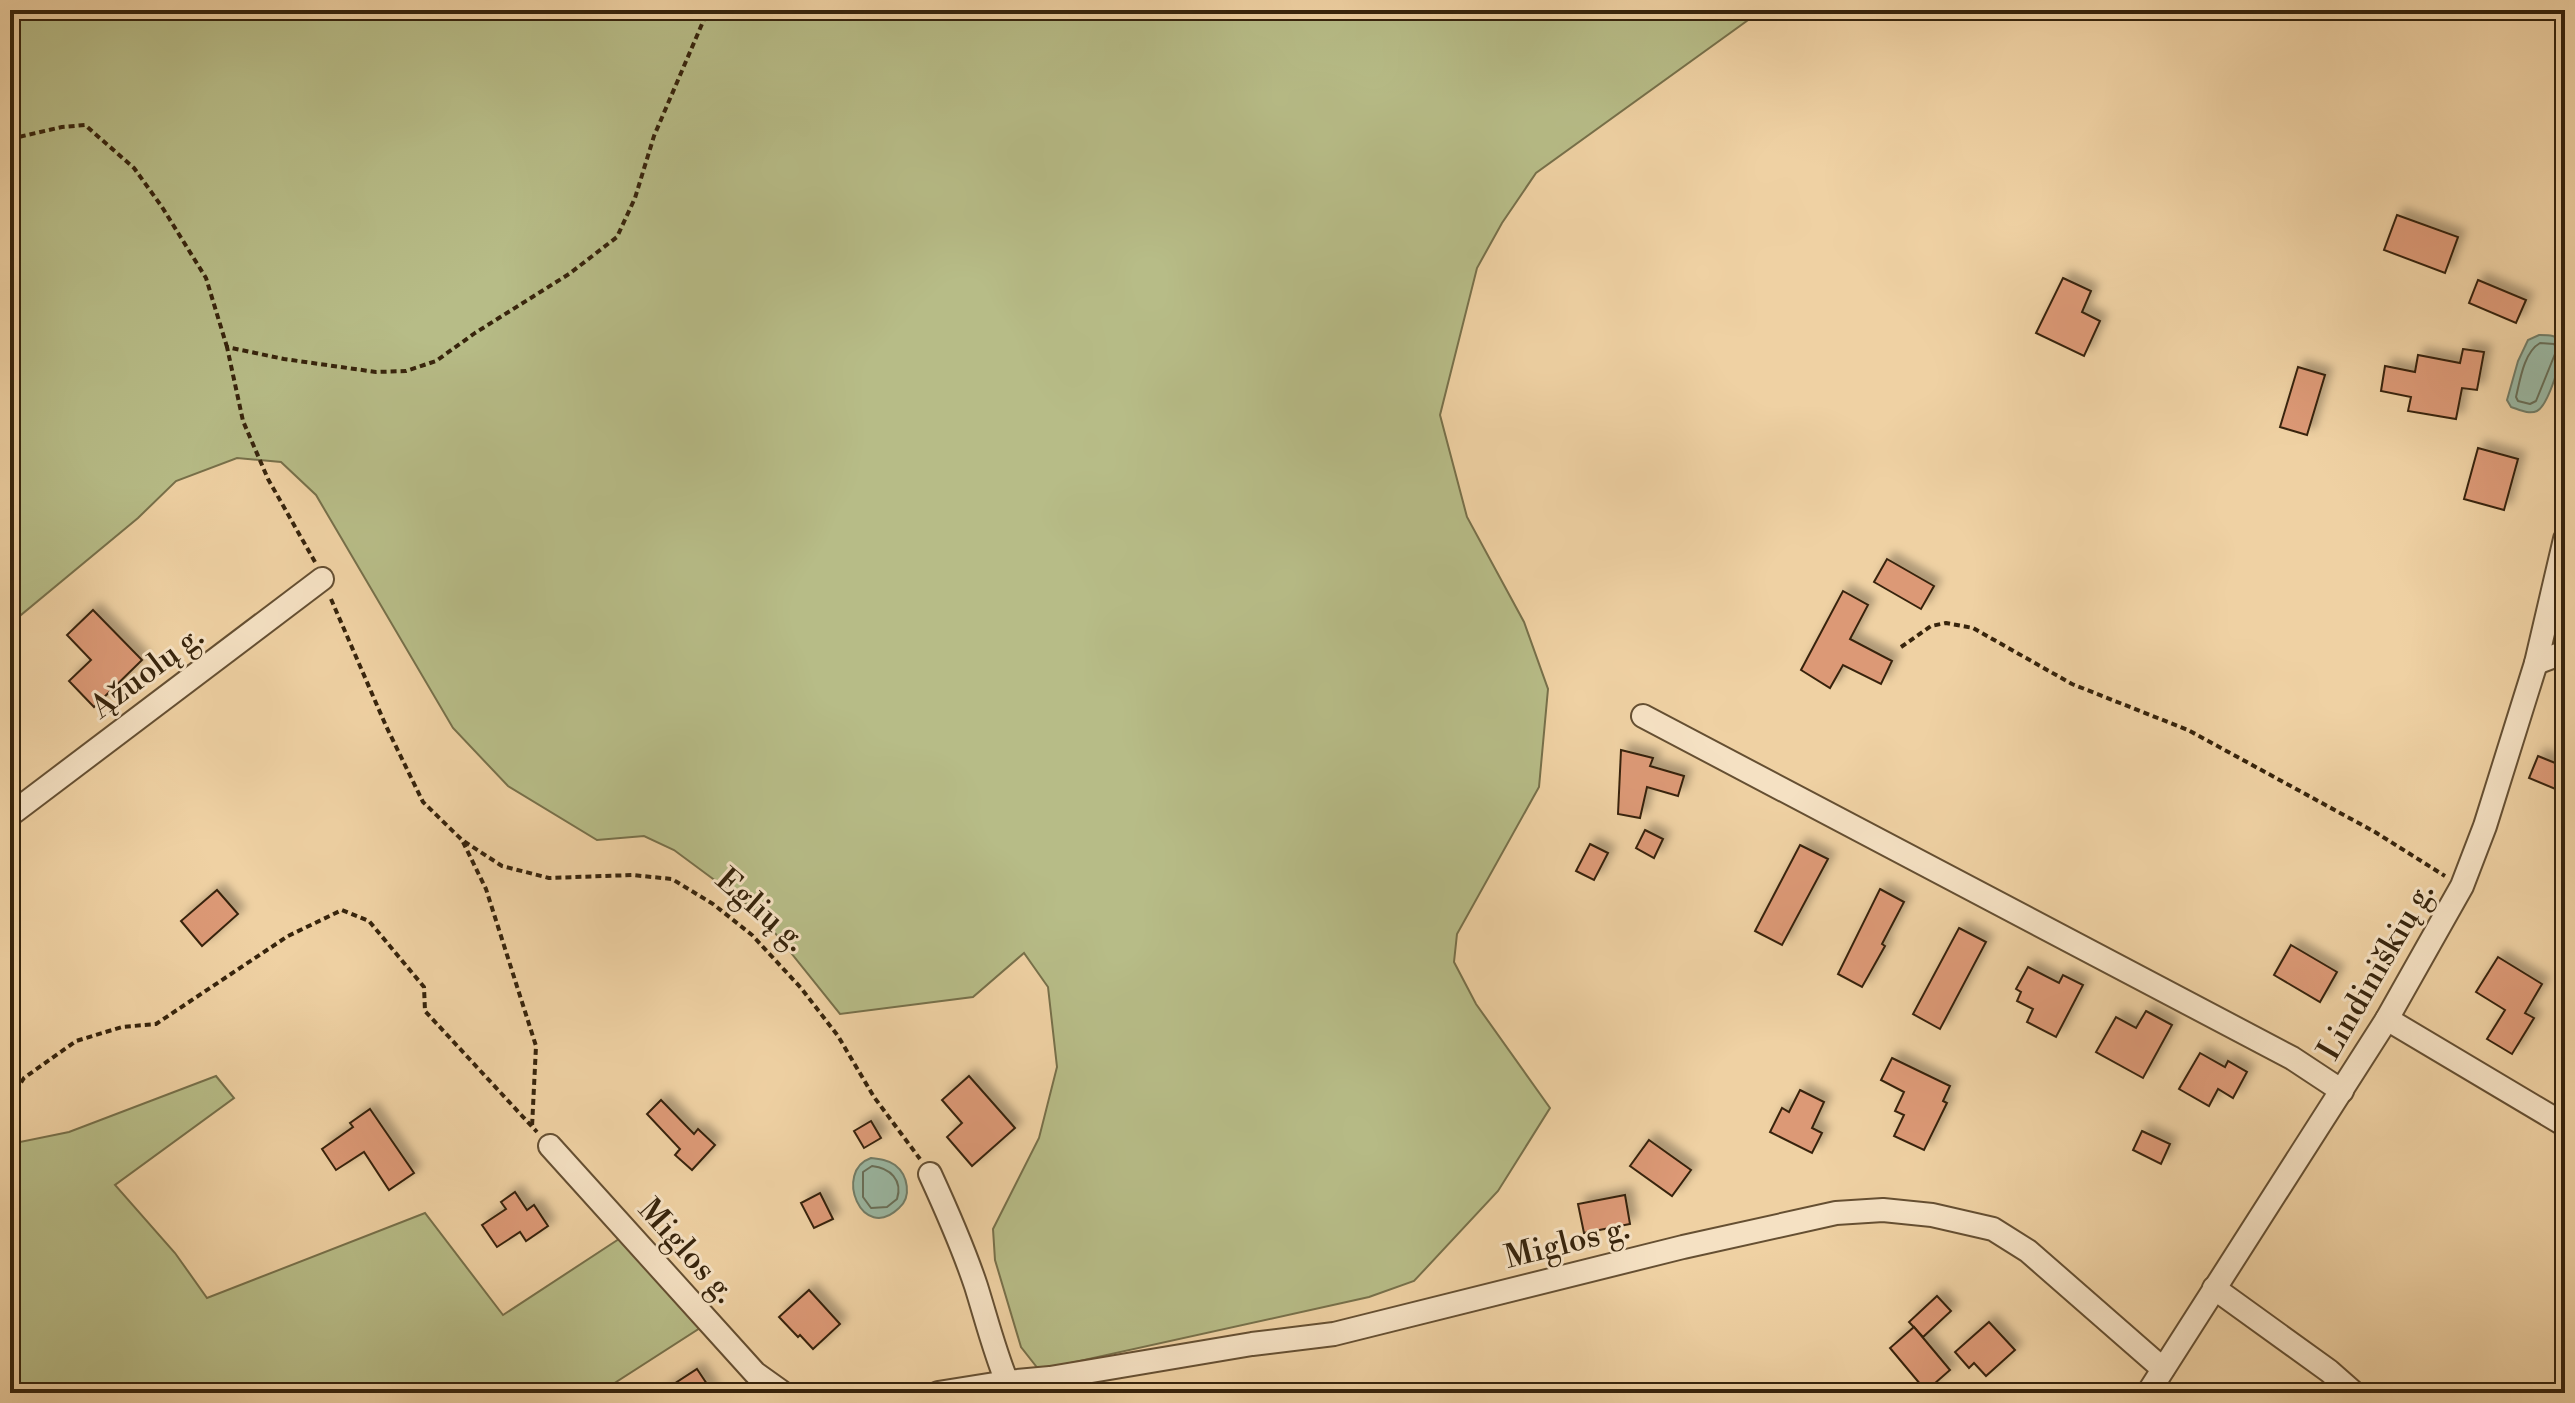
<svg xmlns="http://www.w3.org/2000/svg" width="2575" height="1403" viewBox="0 0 2575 1403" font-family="'Libre Bodoni',serif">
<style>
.green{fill:#b7bc87;stroke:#77704a;stroke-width:2}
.water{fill:#9ab7a2;stroke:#727c66;stroke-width:2}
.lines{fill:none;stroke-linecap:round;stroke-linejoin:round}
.shore{stroke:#686e57;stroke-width:2}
.building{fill:#dc9976;stroke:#37240c;stroke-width:2;filter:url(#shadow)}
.minor-casing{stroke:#654f32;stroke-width:26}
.path{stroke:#37240c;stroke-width:4;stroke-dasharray:6 4;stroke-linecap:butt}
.minor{stroke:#f5e1c3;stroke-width:22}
.labels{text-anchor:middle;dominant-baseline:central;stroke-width:6;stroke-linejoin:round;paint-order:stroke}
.street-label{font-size:32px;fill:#37240c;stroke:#f5e1c3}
</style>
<defs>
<filter id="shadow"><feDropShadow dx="7" dy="-7" stdDeviation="4" flood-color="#0004"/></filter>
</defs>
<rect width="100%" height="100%" fill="#efd1a3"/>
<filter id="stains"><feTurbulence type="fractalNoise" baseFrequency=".0025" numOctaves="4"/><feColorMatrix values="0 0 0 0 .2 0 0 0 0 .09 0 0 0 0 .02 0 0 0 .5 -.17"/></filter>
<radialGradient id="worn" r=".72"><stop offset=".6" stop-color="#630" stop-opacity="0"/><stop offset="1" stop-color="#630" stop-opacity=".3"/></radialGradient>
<g class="green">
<polygon points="10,10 1762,10 1536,173 1502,223 1477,268 1440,415 1467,517 1524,622 1548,689 1539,787 1457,934 1454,962 1476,1004 1550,1108 1498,1191 1414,1281 1369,1297 1039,1370 1021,1347 995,1260 993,1229 1039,1138 1057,1067 1048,987 1024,953 973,997 840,1014 759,913 674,850 644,836 597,840 508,786 453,728 316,495 281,462 237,458 176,481 138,518 10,624"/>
<polygon points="216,1076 234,1098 115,1185 175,1253 207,1298 425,1213 503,1315 622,1237 700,1328 599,1393 10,1393 10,1144 69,1132"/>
</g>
<g class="water">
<path d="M2539,335C2550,335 2556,335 2564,343C2562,357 2549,405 2537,411C2529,415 2518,409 2511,407L2507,400L2518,361L2528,340Z"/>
<path d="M871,1158C880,1159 888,1160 895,1165C908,1175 912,1197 899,1208C862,1244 833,1171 871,1158Z"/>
</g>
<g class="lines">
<g class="shore">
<path d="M2540,343L2554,344L2557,349L2536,401L2530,404L2518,401L2516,397C2520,380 2524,352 2540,343Z"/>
<path d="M872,1166C890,1168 903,1180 897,1199L887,1207L871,1208L863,1197V1172Z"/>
</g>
</g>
<g class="building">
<polygon points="2397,215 2458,237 2445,273 2384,250"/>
<polygon points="2063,278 2091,291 2082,312 2100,321 2084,356 2036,333"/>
<polygon points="2478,280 2526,300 2516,323 2469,303"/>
<polygon points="2463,349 2484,352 2477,390 2462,388 2456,419 2408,411 2411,397 2381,391 2385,366 2415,372 2418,355 2460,363"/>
<polygon points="2298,367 2325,375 2307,435 2280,427"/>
<polygon points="2478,448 2518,459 2504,510 2464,499"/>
<polygon points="1887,559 1934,586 1921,609 1874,582"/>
<polygon points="1843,591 1868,605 1850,639 1892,661 1881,684 1843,665 1830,688 1801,670"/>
<polygon points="93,610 142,660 94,707 69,681 91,660 67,635"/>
<polygon points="1621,750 1653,758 1650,766 1684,776 1678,796 1647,787 1640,818 1618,814"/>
<polygon points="2538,756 2565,767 2565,793 2529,778"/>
<polygon points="1645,830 1663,839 1654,858 1636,848"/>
<polygon points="1590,844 1608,853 1594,880 1576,871"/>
<polygon points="1800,845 1828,859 1782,945 1755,931"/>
<polygon points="1880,889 1904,902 1882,944 1885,946 1862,987 1838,974"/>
<polygon points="217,890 238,914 202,946 181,921"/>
<polygon points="1959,928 1986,942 1940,1029 1913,1014"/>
<polygon points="2291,945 2337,972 2320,1002 2274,975"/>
<polygon points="2498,957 2542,984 2525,1013 2534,1018 2512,1054 2487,1039 2505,1010 2476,992"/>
<polygon points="2028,967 2059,983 2063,975 2083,985 2056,1037 2027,1022 2033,1009 2017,1001 2021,992 2016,989"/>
<polygon points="2146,1011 2172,1025 2143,1078 2096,1052 2116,1017 2136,1028"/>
<polygon points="2200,1053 2225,1067 2228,1061 2247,1072 2233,1098 2218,1089 2209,1106 2179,1089"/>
<polygon points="1892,1058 1950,1086 1943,1101 1947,1103 1924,1150 1894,1136 1904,1115 1895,1111 1904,1092 1881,1080"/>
<polygon points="969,1076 1015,1128 972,1166 947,1137 962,1123 942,1100"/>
<polygon points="1800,1090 1824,1102 1812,1128 1822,1133 1812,1153 1770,1132 1782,1108 1789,1112"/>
<polygon points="661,1100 694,1134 698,1129 715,1145 692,1170 675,1155 680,1149 647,1114"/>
<polygon points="370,1109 414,1173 389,1190 364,1152 336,1170 322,1149 353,1127 350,1123"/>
<polygon points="871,1121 881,1138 864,1148 854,1131"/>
<polygon points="2142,1131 2170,1144 2161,1164 2133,1150"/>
<polygon points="1649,1140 1691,1170 1672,1196 1630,1166"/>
<polygon points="515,1192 527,1210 534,1205 548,1226 526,1241 520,1232 497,1247 482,1225 506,1209 501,1202"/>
<polygon points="820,1193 833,1219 814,1228 801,1203"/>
<polygon points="1625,1195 1630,1224 1584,1233 1578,1204"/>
<polygon points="809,1290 840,1324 813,1349 800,1335 798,1337 779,1317"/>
<polygon points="1937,1296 1951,1311 1923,1337 1909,1322"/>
<polygon points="1989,1322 2015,1350 1986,1376 1974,1363 1969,1368 1955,1352"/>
<polygon points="1914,1327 1950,1370 1926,1391 1890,1348"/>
<polygon points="697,1369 713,1393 660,1393"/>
</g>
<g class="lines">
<g class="minor-casing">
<g id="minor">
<polyline points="2536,663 2565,652"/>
<polyline points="1643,716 2292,1058 2342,1091"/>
<polyline points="10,815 322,579"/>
<polyline points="2387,1019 2565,1125"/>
<polyline points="550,1146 755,1373 783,1393"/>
<path d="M930,1174C947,1211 963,1247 976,1286C986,1318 994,1350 1007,1382"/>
<polyline points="2214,1288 2329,1371 2354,1393"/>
<polyline points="938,1393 1007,1382 1050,1378 1252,1344 1334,1334 1683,1247 1836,1213 1883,1210 1932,1215 1993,1229 2028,1251 2163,1369"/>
<polyline points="2148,1393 2387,1019 2462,886 2485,826 2536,663 2565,539"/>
</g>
</g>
<g class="path">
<polyline points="10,139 62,127 85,125 134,168 162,207 206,278 227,347"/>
<polyline points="315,562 268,479 243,421 227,347 284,359 376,372 406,371 436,361 475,333 569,274 617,237 635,198 654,136 708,10"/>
<polyline points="331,599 386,726 423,802 462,840 502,866 549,878 632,875 672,879 713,904 752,935 801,988 838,1036 874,1097 920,1159"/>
<polyline points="1901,647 1931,626 1946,623 1973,628 2072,684 2188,730 2375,832 2445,876"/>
<polyline points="463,842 486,889 536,1046 532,1127"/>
<polyline points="10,1099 24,1078 76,1041 122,1027 156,1024 288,936 342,910 369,921 424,987 425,1011 537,1132"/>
</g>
<use href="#minor" class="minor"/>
</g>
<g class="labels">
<g class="street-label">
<text transform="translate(147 672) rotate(-37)">Ąžuolų g.</text>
<text transform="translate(761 910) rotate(41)">Eglių g.</text>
<text transform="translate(2376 971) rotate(-60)">Lindiniškių g.</text>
<text transform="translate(1567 1243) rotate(-14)">Miglos g.</text>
<text transform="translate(687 1251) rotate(48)">Miglos g.</text>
</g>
</g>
<rect width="2575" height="1403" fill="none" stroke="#efd1a3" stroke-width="40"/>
<rect x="12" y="12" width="2551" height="1379" fill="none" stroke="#37240c" stroke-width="4"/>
<rect x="20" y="20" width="2535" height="1363" fill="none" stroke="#37240c" stroke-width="2"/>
<rect width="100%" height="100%" filter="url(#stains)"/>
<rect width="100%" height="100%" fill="url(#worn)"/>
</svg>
